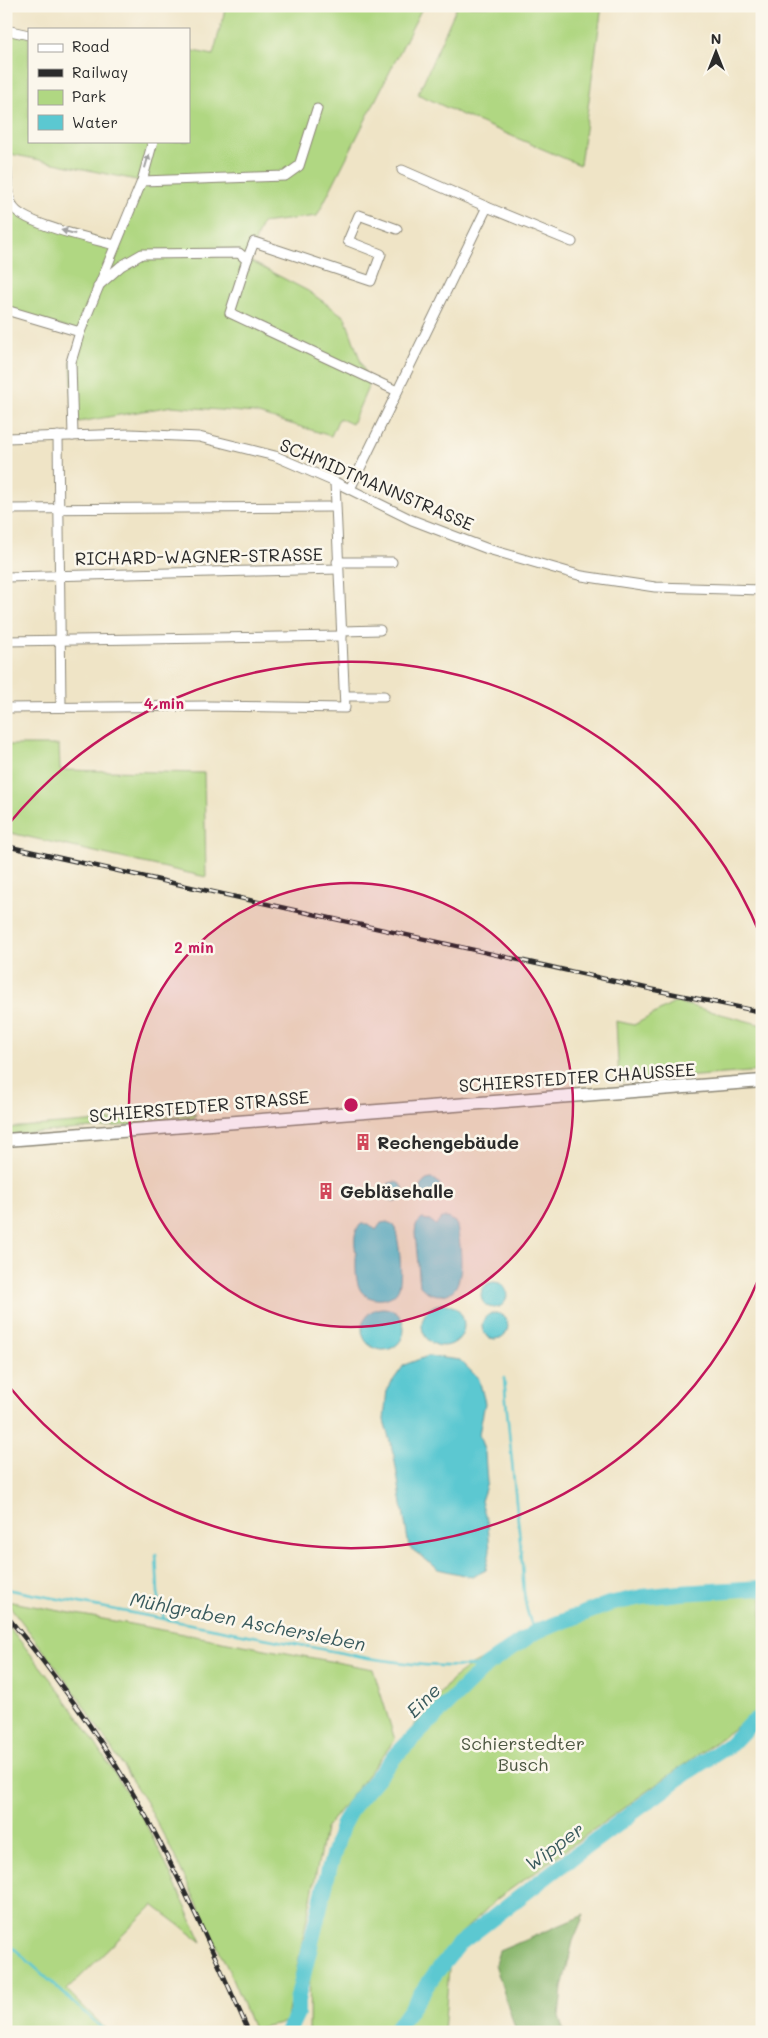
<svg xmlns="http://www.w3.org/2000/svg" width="768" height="2038" viewBox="0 0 768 2038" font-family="Mali,sans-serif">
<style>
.green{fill:#b0d782;stroke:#6e8156}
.forest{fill:#8cb870;stroke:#5c724e}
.water{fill:#5bc8d1;stroke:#437a7e}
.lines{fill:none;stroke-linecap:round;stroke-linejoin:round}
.stream{stroke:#5bc8d1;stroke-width:2.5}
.river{stroke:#5bc8d1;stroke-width:16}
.street-casing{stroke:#8d8878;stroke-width:11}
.secondary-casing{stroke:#8d8878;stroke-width:15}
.street{stroke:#fff;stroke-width:9}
.secondary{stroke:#fff;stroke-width:12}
.rail-casing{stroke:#2b2b2b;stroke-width:4.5}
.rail{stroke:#fbf7ec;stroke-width:2.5;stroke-dasharray:8;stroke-linecap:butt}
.oneway{fill:#a0a0a0}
.ring{fill:none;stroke:#c2185b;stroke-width:2.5}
.labels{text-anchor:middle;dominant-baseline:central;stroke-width:5;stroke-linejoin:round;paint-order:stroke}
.street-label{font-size:18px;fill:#2b2b2b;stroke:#fbf7ec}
.poi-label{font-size:18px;font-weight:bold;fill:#2b2b2b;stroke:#fbf7ec;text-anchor:start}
.park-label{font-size:18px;fill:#4c5641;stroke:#fbf7ec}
.water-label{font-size:19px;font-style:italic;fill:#395a5d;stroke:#fbf7ec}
.centre{fill:#c2185b;stroke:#fbf7ec;stroke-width:2.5}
.ring-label{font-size:15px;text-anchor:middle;font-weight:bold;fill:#c2185b;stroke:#fbf7ec;stroke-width:5;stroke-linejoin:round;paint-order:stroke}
</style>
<rect width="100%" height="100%" fill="#fbf7ec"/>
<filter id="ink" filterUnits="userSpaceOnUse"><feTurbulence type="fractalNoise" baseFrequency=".02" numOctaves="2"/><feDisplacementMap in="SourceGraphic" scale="10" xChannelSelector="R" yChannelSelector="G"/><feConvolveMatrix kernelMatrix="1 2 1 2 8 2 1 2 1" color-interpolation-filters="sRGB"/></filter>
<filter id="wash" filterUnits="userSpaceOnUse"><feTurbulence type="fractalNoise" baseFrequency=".0096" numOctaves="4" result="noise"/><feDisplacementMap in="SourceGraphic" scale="20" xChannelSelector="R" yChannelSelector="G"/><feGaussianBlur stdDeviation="1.12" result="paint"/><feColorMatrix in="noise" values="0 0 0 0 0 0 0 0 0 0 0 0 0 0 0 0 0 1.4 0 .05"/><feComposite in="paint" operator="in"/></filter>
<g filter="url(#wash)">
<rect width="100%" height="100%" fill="#efe4c6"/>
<g class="green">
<polygon points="226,6 423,6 317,216 262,223 248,260 308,291 345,317 369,385 352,424 339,418 331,436 255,413 172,406 73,423 71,362 80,332 6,310 6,162 10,196 18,213 115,245 141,181 6,153 6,30 29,35 29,141 189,141 189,50 213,55"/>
<polygon points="457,6 602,6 580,165 458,113 418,94"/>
<polygon points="6,745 59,745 60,770 204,773 206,877 6,832"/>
<polygon points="676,1002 762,1025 762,1071 619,1082 616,1021 634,1025"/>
<polygon points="196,1114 193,1120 6,1135 6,1128"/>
<polygon points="762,1593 762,1711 739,1725 497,1899 451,1943 444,2032 309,2032 310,1957 320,1893 342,1825 361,1791 452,1679 470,1666 525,1637 588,1610 649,1596"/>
<polygon points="6,1601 373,1669 395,1740 325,1829 286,2022 253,2029 230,1973 172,1851 147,1804 74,1691"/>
<polygon points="6,1623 55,1685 81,1721 140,1813 162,1856 202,1942 153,1905 67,1990 109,2032 6,2032"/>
</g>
<polygon class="forest" points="584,1915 573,1941 562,1988 559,2017 564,2032 516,2032 495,1964 499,1951"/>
<g class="water">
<circle cx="431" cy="1189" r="10"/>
<circle cx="394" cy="1192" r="10"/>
<path d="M442,1218H448L456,1222C460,1240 470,1295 441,1295C432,1295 426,1292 420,1286L415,1233L416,1225L422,1219L430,1220L436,1225Z"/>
<path d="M387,1222L394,1225C399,1238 403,1273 399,1287C394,1302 370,1303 361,1291C355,1282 356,1267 356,1256C355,1244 352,1232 361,1224H369L376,1230L381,1223Z"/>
<circle cx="494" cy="1295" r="13"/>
<circle cx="443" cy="1325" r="21"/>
<circle cx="383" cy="1329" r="21"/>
<circle cx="495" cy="1326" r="13"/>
<polygon points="428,1356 460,1360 479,1379 485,1403 479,1434 485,1453 487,1483 481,1501 488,1524 490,1551 486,1570 472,1577 438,1569 409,1547 394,1456 384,1420 387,1389 404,1365"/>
</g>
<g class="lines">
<g class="stream">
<path d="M504,1378C509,1435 515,1492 521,1550C524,1580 521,1604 535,1632"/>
<polyline points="156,1554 158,1593 164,1619"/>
<path d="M6,1589L368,1658C410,1664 444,1669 487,1665"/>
<polyline points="6,1941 106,2032"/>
</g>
<g class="river">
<polyline points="288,2032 297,2013 297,2000 329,1869 342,1826 352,1807 397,1754 487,1665 535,1632 609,1604 642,1597 680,1593 762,1588"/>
<polyline points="394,2032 434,1975 459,1944 555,1870 689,1771 731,1744 751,1723 762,1716"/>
</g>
</g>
</g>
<g filter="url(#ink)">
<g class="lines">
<g class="street-casing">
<g id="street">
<polyline points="6,30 29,35"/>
<path d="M6,162C8,176 7,193 12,205C20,224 94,239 115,245"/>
<polyline points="142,181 285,176 299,166 317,109"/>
<polyline points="487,207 572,242"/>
<polyline points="247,260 254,242 371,281 381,254 348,241 359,215 397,229"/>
<polyline points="98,286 121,266 142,254 239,253 247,260 230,313 397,391"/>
<polyline points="6,310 80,332"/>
<polyline points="58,436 61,707"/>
<polyline points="73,436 71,362 80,332 142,181 153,141"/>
<polyline points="6,438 130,434 199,437 275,456 335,482 412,520 488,549 582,576 655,587 762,590"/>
<polyline points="350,489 487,207 402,170"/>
<polyline points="6,509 334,507"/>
<polyline points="337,562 392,562"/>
<polyline points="6,577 338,569"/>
<polyline points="342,631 380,630"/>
<polyline points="6,641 342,636"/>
<polyline points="345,696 384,696"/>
<polyline points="6,708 208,706 345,708 335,482"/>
</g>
</g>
<g class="secondary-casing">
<polyline id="secondary" points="6,1140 762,1081"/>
</g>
<use href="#street" class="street"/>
<use href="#secondary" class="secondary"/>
<g class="rail-casing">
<g id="rail">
<polyline points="6,846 650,989 762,1012"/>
<path d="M6,1615C59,1679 108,1747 148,1820C185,1888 217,1961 249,2032"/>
</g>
</g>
<use href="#rail" class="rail"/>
</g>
<defs><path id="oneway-solid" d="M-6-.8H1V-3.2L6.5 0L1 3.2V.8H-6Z" transform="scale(1.25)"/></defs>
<g class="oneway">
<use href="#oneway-solid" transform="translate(147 161) rotate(-74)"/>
<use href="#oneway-solid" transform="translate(68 232) rotate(-165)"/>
</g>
</g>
<circle cx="351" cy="1105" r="222" fill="#c2185b" fill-opacity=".12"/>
<g class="ring">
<circle cx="351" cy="1105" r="222"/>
<path d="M762 1271A443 443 0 0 1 7 1384M7 826A443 443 0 0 1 762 939"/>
</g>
<defs>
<g id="building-bare" transform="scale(1.35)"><path d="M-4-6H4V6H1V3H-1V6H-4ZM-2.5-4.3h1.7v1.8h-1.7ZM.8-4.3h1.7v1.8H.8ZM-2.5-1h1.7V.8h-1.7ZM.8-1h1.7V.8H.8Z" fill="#d1495b" stroke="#fbf7ec" stroke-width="2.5" paint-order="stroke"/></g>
</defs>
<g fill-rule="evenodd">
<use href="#building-bare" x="363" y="1142"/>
<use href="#building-bare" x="326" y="1191"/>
</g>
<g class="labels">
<g class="street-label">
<text transform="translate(377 484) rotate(23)">SCHMIDTMANNSTRASSE</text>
<text transform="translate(199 556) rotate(-1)">RICHARD-WAGNER-STRASSE</text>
<text transform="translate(577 1077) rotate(-4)">SCHIERSTEDTER CHAUSSEE</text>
<text transform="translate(199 1106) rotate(-5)">SCHIERSTEDTER STRASSE</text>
</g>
<g class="poi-label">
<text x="377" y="1142">Rechengebäude</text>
<text x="340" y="1191">Gebläsehalle</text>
</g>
<g class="park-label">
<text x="523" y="1743">Schierstedter<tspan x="523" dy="21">Busch</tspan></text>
</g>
<g class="water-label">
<text transform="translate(248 1621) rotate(11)">Mühlgraben Aschersleben</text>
<text transform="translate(423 1700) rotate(-45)">Eine</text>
<text transform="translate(554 1846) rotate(-36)">Wipper</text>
</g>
</g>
<circle cx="351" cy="1105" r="8" class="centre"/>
<g class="ring-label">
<text x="164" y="709">4 min</text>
<text x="194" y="953">2 min</text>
</g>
<rect width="768" height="2038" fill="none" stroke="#fbf7ec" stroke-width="25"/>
<rect x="28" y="28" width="162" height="115" fill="#fbf7ec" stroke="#a8a59f"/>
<rect x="38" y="44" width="25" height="8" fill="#ffffff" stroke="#a8a59f"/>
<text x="72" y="52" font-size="15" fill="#2b2b2b">Road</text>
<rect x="38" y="69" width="25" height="8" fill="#2b2b2b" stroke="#a8a59f"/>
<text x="72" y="78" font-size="15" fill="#2b2b2b">Railway</text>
<rect x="38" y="90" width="25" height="15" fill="#b0d782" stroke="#a8a59f"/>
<text x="72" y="102" font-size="15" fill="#2b2b2b">Park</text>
<rect x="38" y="115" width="25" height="15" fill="#5bc8d1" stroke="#a8a59f"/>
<text x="72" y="128" font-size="15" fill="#2b2b2b">Water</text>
<g transform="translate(716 52)" stroke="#fbf7ec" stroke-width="4" paint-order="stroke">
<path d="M0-4L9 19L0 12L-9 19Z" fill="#2b2b2b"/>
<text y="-8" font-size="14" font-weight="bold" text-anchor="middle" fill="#2b2b2b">N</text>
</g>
</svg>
